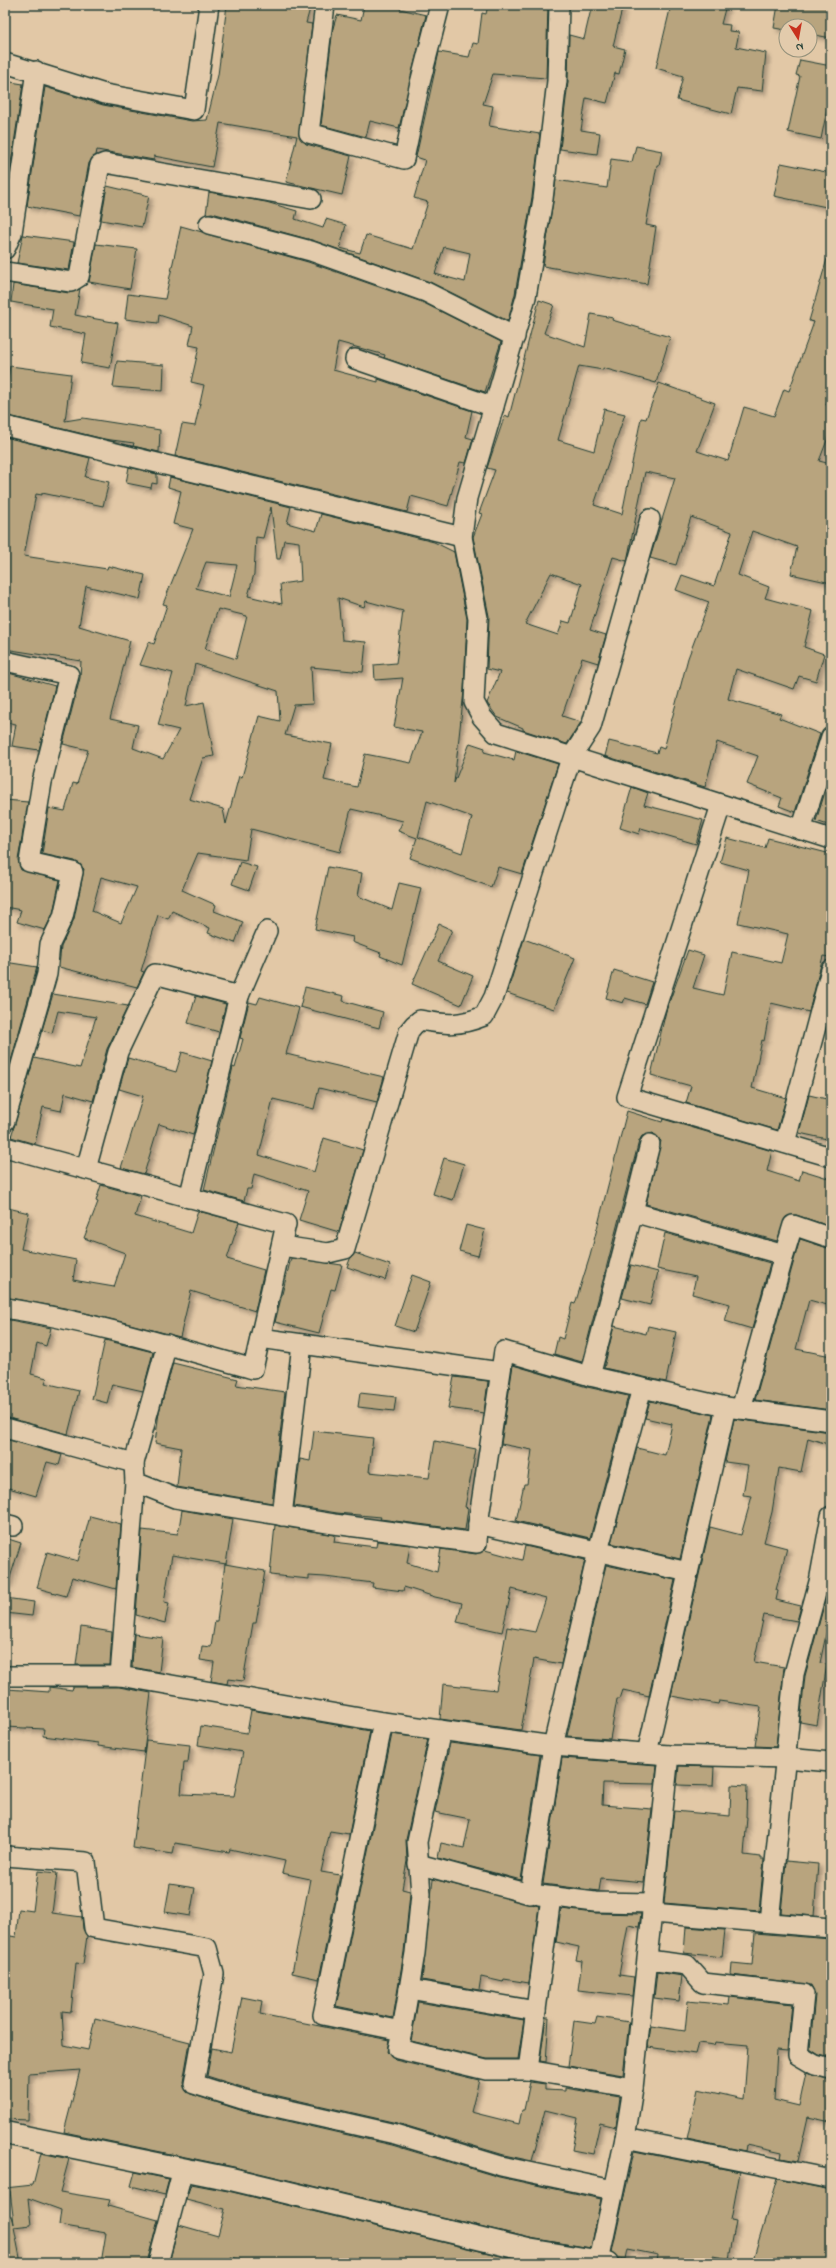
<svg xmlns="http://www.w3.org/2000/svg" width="836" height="2268" viewBox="0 0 836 2268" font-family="'Indie Flower',sans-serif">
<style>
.building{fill:#b8a47e;stroke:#1f3d34;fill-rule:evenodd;filter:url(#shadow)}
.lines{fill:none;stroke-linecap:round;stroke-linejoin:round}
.minor-casing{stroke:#1f3d34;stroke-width:22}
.tertiary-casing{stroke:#1f3d34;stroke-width:25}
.minor{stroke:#e3cbac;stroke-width:19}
.tertiary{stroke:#e3cbac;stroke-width:22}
</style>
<defs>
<filter id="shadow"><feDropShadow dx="3.5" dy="3.5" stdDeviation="2" flood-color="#0004"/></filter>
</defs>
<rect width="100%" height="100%" fill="#e2c8a6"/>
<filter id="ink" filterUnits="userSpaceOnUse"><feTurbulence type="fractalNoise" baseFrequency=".025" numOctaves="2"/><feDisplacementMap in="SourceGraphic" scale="8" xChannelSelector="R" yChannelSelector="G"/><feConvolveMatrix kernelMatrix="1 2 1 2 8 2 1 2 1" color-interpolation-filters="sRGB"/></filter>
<g filter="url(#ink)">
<g class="building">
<polygon points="227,5 311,5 306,23 312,24 299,136 306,144 351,156 342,195 286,182 297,136 220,123 212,167 154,156 154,160 97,150 96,155 89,163 79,216 27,206 45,87 103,105 192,121 207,120 218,75"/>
<polygon points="364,5 401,5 400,9 426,15 399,128 370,121 366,137 321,125 333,28 337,15 361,20"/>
<path d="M488,5H548L546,78L493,74L483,104L493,106L489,126L540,134L532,197L515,294L508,321L430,282L315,241L212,213L206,214L209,192L266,202L297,211L295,219L323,228L326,219L346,225L340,248L360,253L366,235L413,249L428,202L414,198L425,160L416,157L439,52L469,57L473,43L478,44L482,13L486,14ZM444,247L470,253L465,282L435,274Z"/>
<polygon points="592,5 623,5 613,46 625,49 619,74 615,73 607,103 586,98 581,130 600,133 597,154 560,149 568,82 569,35 584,39"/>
<polygon points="671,5 726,5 721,24 730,25 729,31 739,32 736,47 766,53 762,91 737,88 731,114 677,100 683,76 656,68"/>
<polygon points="778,5 831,5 831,38 810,34 810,26 786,26 786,30 774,28"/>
<polygon points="800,60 831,66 831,90 821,139 788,132 800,76 796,75"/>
<polygon points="5,81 23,84 6,196 5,196"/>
<polygon points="636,146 662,151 659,165 657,165 646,225 656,227 647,284 543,266 556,180 607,188 611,159 632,162"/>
<polygon points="781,163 831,173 831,208 774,196"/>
<polygon points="107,186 149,196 142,227 101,220"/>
<polygon points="181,226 308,262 422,302 501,342 485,392 384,358 385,355 338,342 333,370 378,382 378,379 472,411 466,437 473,439 466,463 460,462 448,506 411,496 407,512 175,456 182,424 195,426 204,385 191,382 199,347 189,345 193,326 159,315 158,323 125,319 128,294 165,299"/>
<polygon points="23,235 74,242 69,270 17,263"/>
<polygon points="96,244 137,249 130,289 89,282"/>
<path d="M827,259L831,260V391L826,405L831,407V430L819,461L831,464V583L791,574L797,547L752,531L738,575L769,587L765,598L813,611L804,647L824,654L816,681L799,676L794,689L736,669L728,699L781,714L779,718L820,734L795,812L779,806L782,798L747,784L758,756L717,742L705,787L605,756L609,741L657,753L659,747L664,749L688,658L709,602L676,590L682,575L714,586L732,532L691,517L676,565L650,558L675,478L645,472L627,561L613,557L590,630L606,635L598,663L582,658L562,716L581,722L567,744L523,730V728L497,717L487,703L500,672L487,669L489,616L473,537L482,514L479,513L495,470L487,468L505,415L509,417L539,300L554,305L544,333L585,347L591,314L613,318L612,320L670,337L656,383L603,368V370L579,366L560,433L558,440L594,451L604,409L625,414L594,505L622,514L641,418L646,419L659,383L715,403L697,451L728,461L744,407L774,416L784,389L789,391L814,322L809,321ZM551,573L582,584L570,623L563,621L558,635L525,624Z"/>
<polygon points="13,284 69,293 80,289 75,315 118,323 110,368 81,363 86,334 50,327 53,309 11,302"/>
<polygon points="117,361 164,365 163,391 113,387"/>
<polygon points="10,366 71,374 65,421 83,418 160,430 159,452 133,446 134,443 104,439 5,415 5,396"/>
<path d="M5,437L90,458L85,477L109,482L103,506L42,493V495L36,494L24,556L107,569L108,566L145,575L140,599L86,586L79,626L130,641L110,719L138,725L133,748L163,759L179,730L158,725L173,673L140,665L149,642L154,644L167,605L163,604L193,529L173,524L181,491L168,487L170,477L291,507L287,523L316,531L321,514L434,542L454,552L467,619L464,691L454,783L470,743L485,748L484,752L514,760L516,751L558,764L522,874L498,867L491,887L410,858L417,838L398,831L403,821L351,809L340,852L251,829L246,860L198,853L182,890L216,905L214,911L243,922L235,943L208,933L210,928L172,911L168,919L158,915L141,971L144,972L137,987L59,967L61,947L74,919L84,869L75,861L42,854L49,808L65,811L73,783L77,784L88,750L63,744L80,678L81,661L5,649ZM271,507L277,559H280L284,540L299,542L301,581L280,584L282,604L248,596L254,574L256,537L263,538ZM206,562L237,565L229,597L196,588ZM338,598L364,607L366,601L403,611L396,663L374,665L375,680L403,678L394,727L422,732L411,763L365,754L357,787L324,780L332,744L285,735L294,705L313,704L311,667L363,672L366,642L342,640ZM218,609L247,616L236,659L205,649ZM195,664L278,691L280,721L259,716L242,777L239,776L226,824L223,809L189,799L203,758L214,756L204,702L186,706ZM427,801L472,817L462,853L418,837ZM101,877L137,887L121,923L92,911Z"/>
<polygon points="129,467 157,474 157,484 152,483 151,488 126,483"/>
<polygon points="5,672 55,686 39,750 12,746 16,724 5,722"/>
<polygon points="831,773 831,826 816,821"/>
<polygon points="632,787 648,793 644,805 703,820 696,844 641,828 639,834 620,828"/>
<polygon points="5,800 28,802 18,860 21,870 60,880 53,913 45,930 17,922 21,910 5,907"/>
<polygon points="727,838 765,848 768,838 831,854 831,948 829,957 823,956 809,1012 771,1003 764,1041 762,1040 752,1088 786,1098 777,1130 686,1103 691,1086 651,1075 666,1011 688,950 704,955 693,988 723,995 732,952 781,963 788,934 738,923 749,870 720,862"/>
<polygon points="240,862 257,867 249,890 232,884"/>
<polygon points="328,867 362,873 358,896 392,910 399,883 421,888 402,965 380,956 381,953 352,942 353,937 315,929"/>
<polygon points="439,924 452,930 438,961 473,976 461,1005 412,984"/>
<polygon points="524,939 575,958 554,1009 507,993"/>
<polygon points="5,962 37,967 6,1079 5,1079"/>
<polygon points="614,970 652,982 645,1004 625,998 623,1003 606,998"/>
<polygon points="305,987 344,996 343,1001 383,1012 379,1028 300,1007"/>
<polygon points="53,994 128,1006 107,1049 93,1101 65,1093 61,1111 43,1107 35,1144 11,1137 34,1058 80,1068 96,1017 58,1011 52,1033 42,1030"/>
<polygon points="196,996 226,1004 219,1032 188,1023"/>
<polygon points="260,997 299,1008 286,1054 384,1077 377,1102 319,1088 314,1109 273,1099 259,1155 314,1172 324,1138 363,1150 339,1232 299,1220 308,1191 254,1174 251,1189 247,1189 244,1201 204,1190 233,1067 235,1068 243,1039 240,1038 249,1002 257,1004"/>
<polygon points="182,1052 212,1061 193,1135 159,1124 144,1174 121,1168 143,1096 119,1089 128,1058 176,1072"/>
<polygon points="809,1095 831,1100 831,1117 827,1139 799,1133"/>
<polygon points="627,1111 662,1122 663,1119 772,1151 767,1171 799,1181 802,1170 831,1179 831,1211 826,1225 796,1215 786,1217 777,1241 646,1204 661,1141 653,1133 642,1136 639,1141 582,1362 554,1354 558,1337 563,1339 572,1303 575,1304 590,1256"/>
<polygon points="444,1158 464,1164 453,1200 433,1194"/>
<polygon points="101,1185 141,1196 135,1216 191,1233 198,1211 239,1222 227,1259 264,1270 255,1311 191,1291 180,1337 70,1309 5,1297 5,1219 8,1208 29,1213 21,1249 76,1260 73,1280 114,1287 125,1253 84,1238 98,1202 96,1201"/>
<polygon points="466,1225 485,1230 478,1256 459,1251"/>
<polygon points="665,1233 770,1263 752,1329 725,1321 730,1304 692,1294 696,1277 657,1269"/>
<polygon points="800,1239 831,1249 831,1306 809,1300 796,1349 831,1356 831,1410 755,1400"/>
<polygon points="355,1253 390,1265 385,1280 347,1267 350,1259"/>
<polygon points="291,1258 342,1265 335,1290 331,1289 319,1333 275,1322"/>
<polygon points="631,1265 658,1272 650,1305 622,1298"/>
<polygon points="412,1275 431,1282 414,1332 395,1326"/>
<polygon points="5,1319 51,1328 46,1346 37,1343 31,1374 47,1378 45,1383 79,1391 68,1434 5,1417"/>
<polygon points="614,1326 646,1334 648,1326 676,1332 666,1382 604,1368"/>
<polygon points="105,1340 153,1352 143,1391 112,1384 107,1403 92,1399"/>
<polygon points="173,1363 238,1379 236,1385 285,1392 272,1503 177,1487 181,1448 155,1443 159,1412"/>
<polygon points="513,1365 587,1387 628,1396 590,1538 516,1521 524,1484 527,1484 532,1450 501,1444"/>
<polygon points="454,1377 488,1381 484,1413 448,1408"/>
<polygon points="360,1393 396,1397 394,1411 358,1407"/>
<polygon points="650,1401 713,1415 680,1559 611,1543 637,1448 665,1455 672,1424 645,1418"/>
<polygon points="734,1419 831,1432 831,1445 808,1438 801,1472 779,1468 772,1512 764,1542 787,1548 776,1590 778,1591 776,1600 801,1606 797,1621 764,1615 754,1662 784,1667 776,1747 755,1746 761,1707 719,1701 718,1704 671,1696 710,1527 741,1535 752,1496 743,1495 748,1465 725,1462"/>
<polygon points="314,1431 373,1438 369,1472 429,1478 435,1441 476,1449 465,1507 468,1508 465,1530 380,1519 381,1517 337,1513 294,1506 300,1459 310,1461"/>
<polygon points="5,1439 62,1455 59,1465 47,1462 36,1496 5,1487"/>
<polygon points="182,1510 233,1519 226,1564 172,1555 164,1602 169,1603 165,1623 136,1615 142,1530 178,1534"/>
<polygon points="90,1516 121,1524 116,1589 72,1577 66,1596 37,1588 47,1552 78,1561"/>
<polygon points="275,1525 335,1535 334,1542 376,1547 377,1541 410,1545 407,1563 437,1572 441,1549 476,1554 485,1550 522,1560 525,1546 585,1560 561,1664 534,1659 521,1730 440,1719 443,1684 496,1690 507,1627 535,1632 546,1598 512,1589 502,1632 457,1622 462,1603 435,1597 404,1587 403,1591 372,1587 373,1583 325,1577 309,1576 309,1579 270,1575"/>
<polygon points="5,1538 21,1543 8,1584 5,1584"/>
<polygon points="225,1564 265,1571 256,1623 253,1623 243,1681 228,1679 227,1684 211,1681 214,1662 200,1660 202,1646 211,1647 215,1621 217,1621"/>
<polygon points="606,1565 675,1580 649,1696 623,1690 620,1699 617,1699 610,1739 567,1736"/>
<polygon points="831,1579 831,1631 827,1630 820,1663 827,1664 817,1725 800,1722 805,1676"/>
<polygon points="5,1598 34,1602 32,1616 5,1613"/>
<polygon points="81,1627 112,1632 110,1665 76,1665"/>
<polygon points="134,1634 163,1638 159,1672 132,1667"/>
<polygon points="49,1687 72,1690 73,1687 119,1687 151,1693 144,1752 98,1746 98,1743 43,1736 44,1729 5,1727 7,1689 49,1692"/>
<polygon points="251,1710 370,1731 349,1834 330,1831 321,1872 340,1875 319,1979 292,1973 310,1879 282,1873 285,1861 230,1849 229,1852 175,1843 173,1854 133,1848 146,1740 190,1745 188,1762 184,1762 181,1794 234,1796 243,1752 198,1745 201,1726 247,1733"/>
<polygon points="392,1734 428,1739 406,1840 407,1861 402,1889 410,1891 410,1894 404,1952 393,2018 336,2006"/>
<polygon points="450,1743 540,1755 521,1880 438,1858 441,1843 464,1848 470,1819 435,1812"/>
<polygon points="562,1758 657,1765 655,1784 603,1783 602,1805 652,1809 644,1882 601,1878 599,1891 543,1884"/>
<polygon points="679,1766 714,1767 713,1786 677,1785"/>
<polygon points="731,1785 747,1786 746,1817 747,1817 744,1855 761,1857 761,1859 764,1859 759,1911 664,1903 674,1811 730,1816"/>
<polygon points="786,1861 818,1864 814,1916 781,1913"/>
<polygon points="38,1871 57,1873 52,1913 82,1917 83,1929 87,1936 83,1964 76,1963 71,2012 62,2011 64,2045 88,2050 95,2018 190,2042 183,2082 186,2091 191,2094 243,2111 392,2145 499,2177 601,2199 591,2248 530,2238 234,2167 64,2132 80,2070 29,2074 28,2120 5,2119 5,1935 16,1937 19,1909 33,1911"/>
<polygon points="433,1879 539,1906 529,1983 504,1979 503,1982 481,1977 479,1990 422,1980"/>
<polygon points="170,1884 195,1888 190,1916 165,1912"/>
<polygon points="561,1909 595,1913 641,1914 639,1927 628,1925 619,1975 634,1977 632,1996 578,1990 582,1961 576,1960 579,1947 556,1942"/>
<polygon points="686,1927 725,1930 722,1957 684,1953"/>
<polygon points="755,1933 831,1939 831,2058 819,2055 810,2049 815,1995 811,1985 731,1975 732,1963 752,1965"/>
<polygon points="657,1972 682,1976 679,2001 654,1998"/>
<polygon points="242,1997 262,2001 260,2014 389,2040 387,2052 395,2060 479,2080 471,2112 519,2124 522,2110 524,2110 530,2082 545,2084 545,2090 565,2091 565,2088 620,2097 616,2127 600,2123 593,2154 572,2150 578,2118 545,2110 532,2161 504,2155 397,2123 248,2089 207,2076 212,2048 231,2052"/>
<polygon points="730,1997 792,2004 787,2051 777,2050 774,2100 799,2106 806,2073 831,2080 831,2122 808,2117 798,2161 781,2158 782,2153 746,2145 745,2151 687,2139 698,2089 744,2099 748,2045 715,2042 714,2045 698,2043 695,2054 648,2047 651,2026 685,2031 688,2001 729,2005"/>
<polygon points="418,2002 524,2020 518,2059 487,2059 411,2041"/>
<polygon points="546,2017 549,2017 546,2062 540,2061"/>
<polygon points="597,2017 629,2022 623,2075 568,2066 574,2021 595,2024"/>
<polygon points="634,2151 740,2172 731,2220 736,2221 729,2259 713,2256 711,2263 666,2263 657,2262 658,2255 628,2249 626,2259 619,2258 612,2252"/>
<polygon points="41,2153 69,2159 60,2192 110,2200 108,2206 158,2220 147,2263 101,2263 106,2233 59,2225 61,2210 28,2198 31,2225 14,2227 21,2263 5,2263 5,2216 12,2216 14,2224 10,2191 5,2188 33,2185"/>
<polygon points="135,2172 169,2179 165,2194 131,2186"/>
<polygon points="777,2179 831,2190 831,2253 828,2263 752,2263"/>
<polygon points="191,2184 228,2191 530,2263 252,2263 231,2257 229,2263 169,2263 179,2225 218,2236 225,2209 186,2199"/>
</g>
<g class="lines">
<g class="minor-casing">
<g id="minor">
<polyline points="325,5 309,133 404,159 419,87 440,5"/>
<polyline points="559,5 557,81 543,199 526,297 467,498 462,537 478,618 474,702 482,717 496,733 831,839"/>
<polyline points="5,63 105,94 194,110 209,5"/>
<polyline points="209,224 311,251 426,292 515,337"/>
<polyline points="5,249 12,233 36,71"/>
<polyline points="5,272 71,282 79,277 99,170 100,165 105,163 311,199"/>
<polyline points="355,359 494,407"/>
<polyline points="5,426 462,537"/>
<polyline points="5,661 69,675 42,782 29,862 73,872 63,917 50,944 47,974 5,1121"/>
<polyline points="721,805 627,1097 831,1157"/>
<polyline points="801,830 831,737"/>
<polyline points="785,1143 831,970"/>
<path d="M5,1147L286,1224L253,1369C171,1346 89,1321 5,1308"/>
<polyline points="86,1169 118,1052 155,974 239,996 267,931"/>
<polyline points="189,1198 239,996"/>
<polyline points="633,1212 650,1144"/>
<path d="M282,1246L328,1253L345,1249L409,1031L414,1025L420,1020C447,1025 459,1026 484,1016L494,997L571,758L591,727L650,519"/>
<polyline points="260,1338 500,1372"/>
<polyline points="590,1376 633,1212 784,1255 793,1225 831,1238"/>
<polyline points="741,1409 784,1255"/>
<polyline points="5,1428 134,1463 135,1482 175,1498 334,1524 477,1543 478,1524"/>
<polyline points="134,1463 167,1344"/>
<polyline points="282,1516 302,1344"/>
<polyline points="5,1524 13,1526"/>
<polyline points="688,1572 478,1524 504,1351 590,1376 726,1407 831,1421"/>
<polyline points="5,1676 120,1676 383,1722 553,1746 669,1755 786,1758 831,1762"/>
<polyline points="120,1676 135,1482"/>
<polyline points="383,1722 323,2015 402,2031 398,2049 486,2070 528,2070 633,2088"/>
<polyline points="647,1753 726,1407"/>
<polyline points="5,1856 86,1862 94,1928 207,1948 214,1974 194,2084 245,2100 395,2134 501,2166 613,2190"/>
<polyline points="418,1864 530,1894 553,1746 598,1551 642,1388"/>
<polyline points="539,1895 595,1902 653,1903"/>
<polyline points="652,1913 831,1928"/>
<polyline points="769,1922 794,1674 819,1582 831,1516"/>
<polyline points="648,1960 687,1965 703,1983 804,1994 798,2055 815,2065 831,2069"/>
<polyline points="409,1989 536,2011"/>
<polyline points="402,2031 415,1953 421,1894 417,1842 441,1730"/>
<polyline points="528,2070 551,1897"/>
<polyline points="625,2138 831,2179"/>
<polyline points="599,2261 625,2138 633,2088 669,1755"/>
<polyline points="158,2263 183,2169"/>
</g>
</g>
<g class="tertiary-casing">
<polyline id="tertiary" points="5,2133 231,2179 528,2250 608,2263"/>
</g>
<use href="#minor" class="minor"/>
<use href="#tertiary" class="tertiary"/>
</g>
</g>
<rect width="836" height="2268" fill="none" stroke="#e3cbac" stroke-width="20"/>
<rect x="10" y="10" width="816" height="2248" fill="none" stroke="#1f3d34" stroke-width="1.5" filter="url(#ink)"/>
<g transform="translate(798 38) rotate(169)"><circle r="19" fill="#e3cbac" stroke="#95927c"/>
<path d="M0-3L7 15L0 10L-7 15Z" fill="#c8321e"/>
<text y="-6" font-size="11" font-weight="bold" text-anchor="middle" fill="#1f3d34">N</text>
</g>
</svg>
